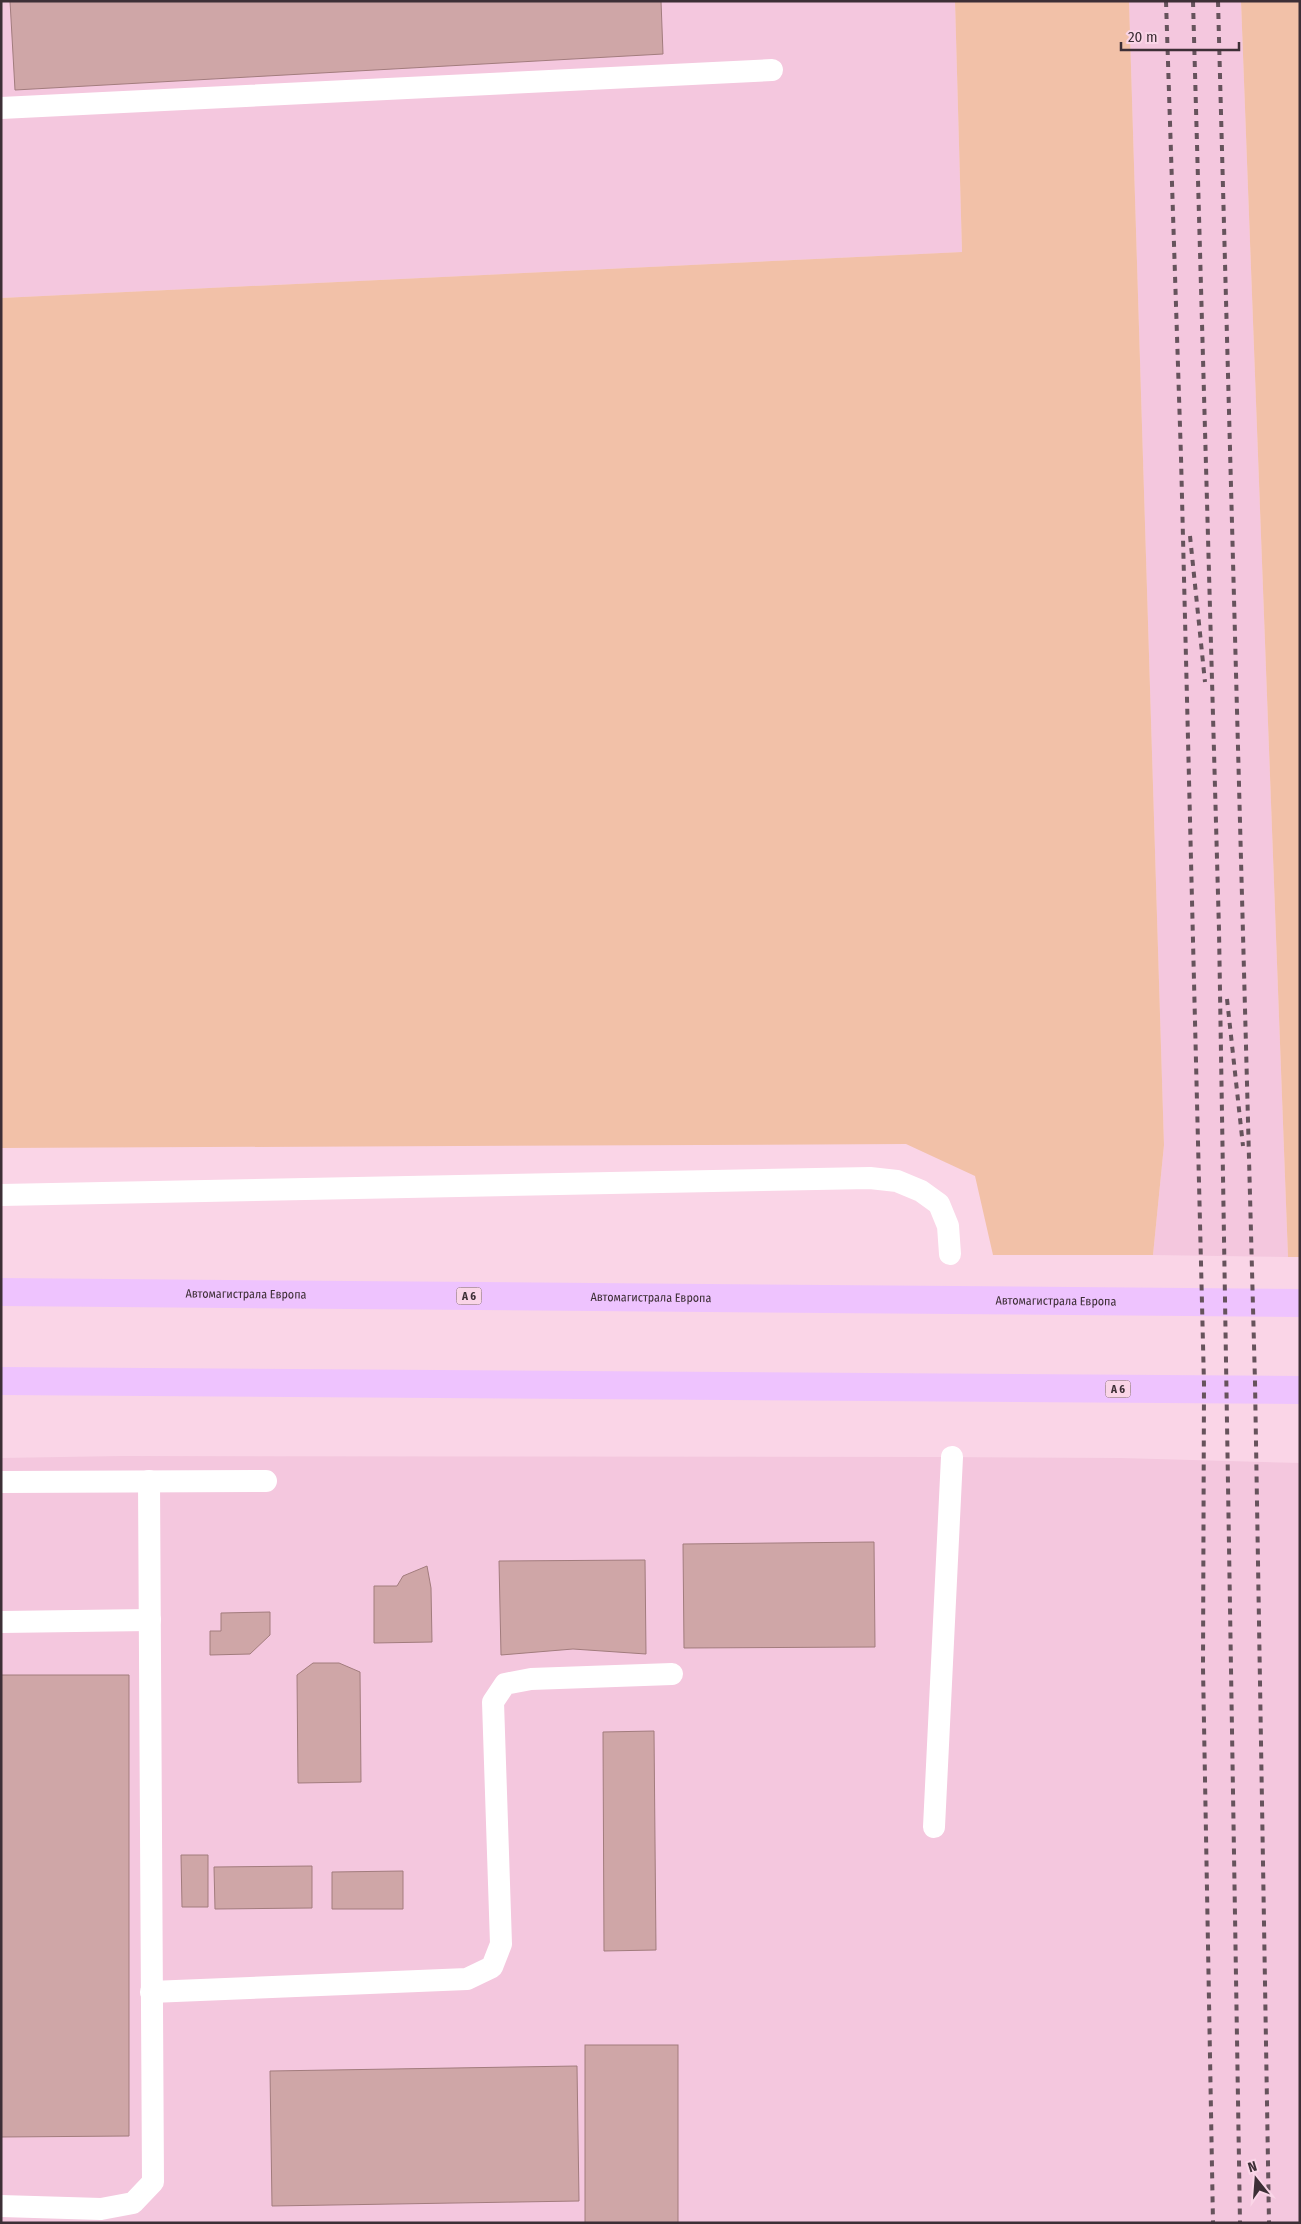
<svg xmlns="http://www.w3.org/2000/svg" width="1301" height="2224" viewBox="0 0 1301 2224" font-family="'Fira Sans Condensed',sans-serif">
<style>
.built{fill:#f4c7de}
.green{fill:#f2c1a8}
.building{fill:#cfa6a7;stroke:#a27c7d}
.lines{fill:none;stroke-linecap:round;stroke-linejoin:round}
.service{stroke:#fff;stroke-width:22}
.motorway{stroke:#eec3fe;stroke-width:28}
.rail{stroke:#66535c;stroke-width:4;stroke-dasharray:6 6;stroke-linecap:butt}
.labels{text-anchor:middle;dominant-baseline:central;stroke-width:4;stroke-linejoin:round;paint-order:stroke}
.shield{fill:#fad5e7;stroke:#76616b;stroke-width:1}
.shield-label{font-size:11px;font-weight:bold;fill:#3d2f36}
.street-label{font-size:12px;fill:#3d2f36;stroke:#fad5e7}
</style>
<rect width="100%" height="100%" fill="#fad5e7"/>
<g class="built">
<polygon points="1,1 955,1 962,252 1,298"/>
<polygon points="1129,1 1241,1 1288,1257 1153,1255 1164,1145"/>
<polygon points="122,1456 935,1457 1121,1458 1300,1463 1300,2223 1,2223 1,1458"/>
</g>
<g class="green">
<polygon points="955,1 1129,1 1164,1145 1153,1255 993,1255 975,1176 906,1144 1,1148 1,298 962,252"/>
<polygon points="1241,1 1300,1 1300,1257 1288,1257"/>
</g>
<g class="building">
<polygon points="10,1 661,1 663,54 15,90"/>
<polygon points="874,1542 875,1647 684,1648 683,1544"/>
<polygon points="645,1560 646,1654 573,1649 501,1655 499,1561"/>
<polygon points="427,1566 431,1588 432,1642 374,1643 374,1586 397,1586 403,1576"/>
<polygon points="270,1612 270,1635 250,1654 210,1655 210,1631 221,1631 221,1613"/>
<polygon points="313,1663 339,1663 360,1672 361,1782 298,1783 297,1675"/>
<polygon points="1,1675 129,1675 129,2136 1,2137"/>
<polygon points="654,1731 656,1950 604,1951 603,1732"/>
<polygon points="181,1855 208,1855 208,1907 182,1907"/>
<polygon points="312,1866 312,1908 215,1909 214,1867"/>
<polygon points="403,1871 403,1909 332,1909 332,1872"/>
<rect x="585" y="2045" width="93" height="178"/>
<polygon points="577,2066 579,2201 272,2206 270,2071"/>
</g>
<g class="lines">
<g class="service">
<polyline points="1,108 772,70"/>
<polyline points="1,1195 870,1178 897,1181 921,1191 939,1204 948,1226 950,1254"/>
<polyline points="1,1482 266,1481"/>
<polyline points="1,1622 150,1620"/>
<polyline points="934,1827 952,1457"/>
<polyline points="151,1992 467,1979 492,1967 501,1944 493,1702 505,1684 531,1679 672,1674"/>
<polyline points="1,2206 101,2209 133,2203 153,2182 149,1481"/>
</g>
<g class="motorway">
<path id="s1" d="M1,1292L1300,1303"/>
<polyline points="1,1381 1300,1390"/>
</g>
<g class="rail">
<polyline points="1166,1 1181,457 1204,1384 1203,1668 1213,2223"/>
<polyline points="1193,1 1219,930 1240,2223"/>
<polyline points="1218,1 1255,1382 1269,2223"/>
<polyline points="1190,536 1205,682"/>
<polyline points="1227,999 1243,1146"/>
</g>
</g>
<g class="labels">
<g class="shield">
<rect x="456.5" y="1287.5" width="25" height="17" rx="4"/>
<rect x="1105.5" y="1380.5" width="25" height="17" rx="4"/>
</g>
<g class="shield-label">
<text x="469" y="1296">A 6</text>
<text x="1118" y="1389">A 6</text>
</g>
<g class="street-label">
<text stroke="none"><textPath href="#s1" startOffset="245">Автомагистрала Европа</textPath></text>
<text stroke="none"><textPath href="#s1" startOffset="650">Автомагистрала Европа</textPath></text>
<text stroke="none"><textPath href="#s1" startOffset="1055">Автомагистрала Европа</textPath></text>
</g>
</g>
<rect width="1301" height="2224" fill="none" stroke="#3d2f36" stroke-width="5"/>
<g transform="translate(1256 2179) rotate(343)" stroke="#fad5e7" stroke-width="4" paint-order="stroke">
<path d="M0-4L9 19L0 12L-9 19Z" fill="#3d2f36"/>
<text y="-8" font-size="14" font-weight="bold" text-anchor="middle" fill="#3d2f36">N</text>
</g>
<path d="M1121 42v8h118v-8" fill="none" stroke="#3d2f36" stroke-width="2.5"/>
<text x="1128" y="42" font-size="15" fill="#3d2f36" stroke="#fad5e7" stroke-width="4" paint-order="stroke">20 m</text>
</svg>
